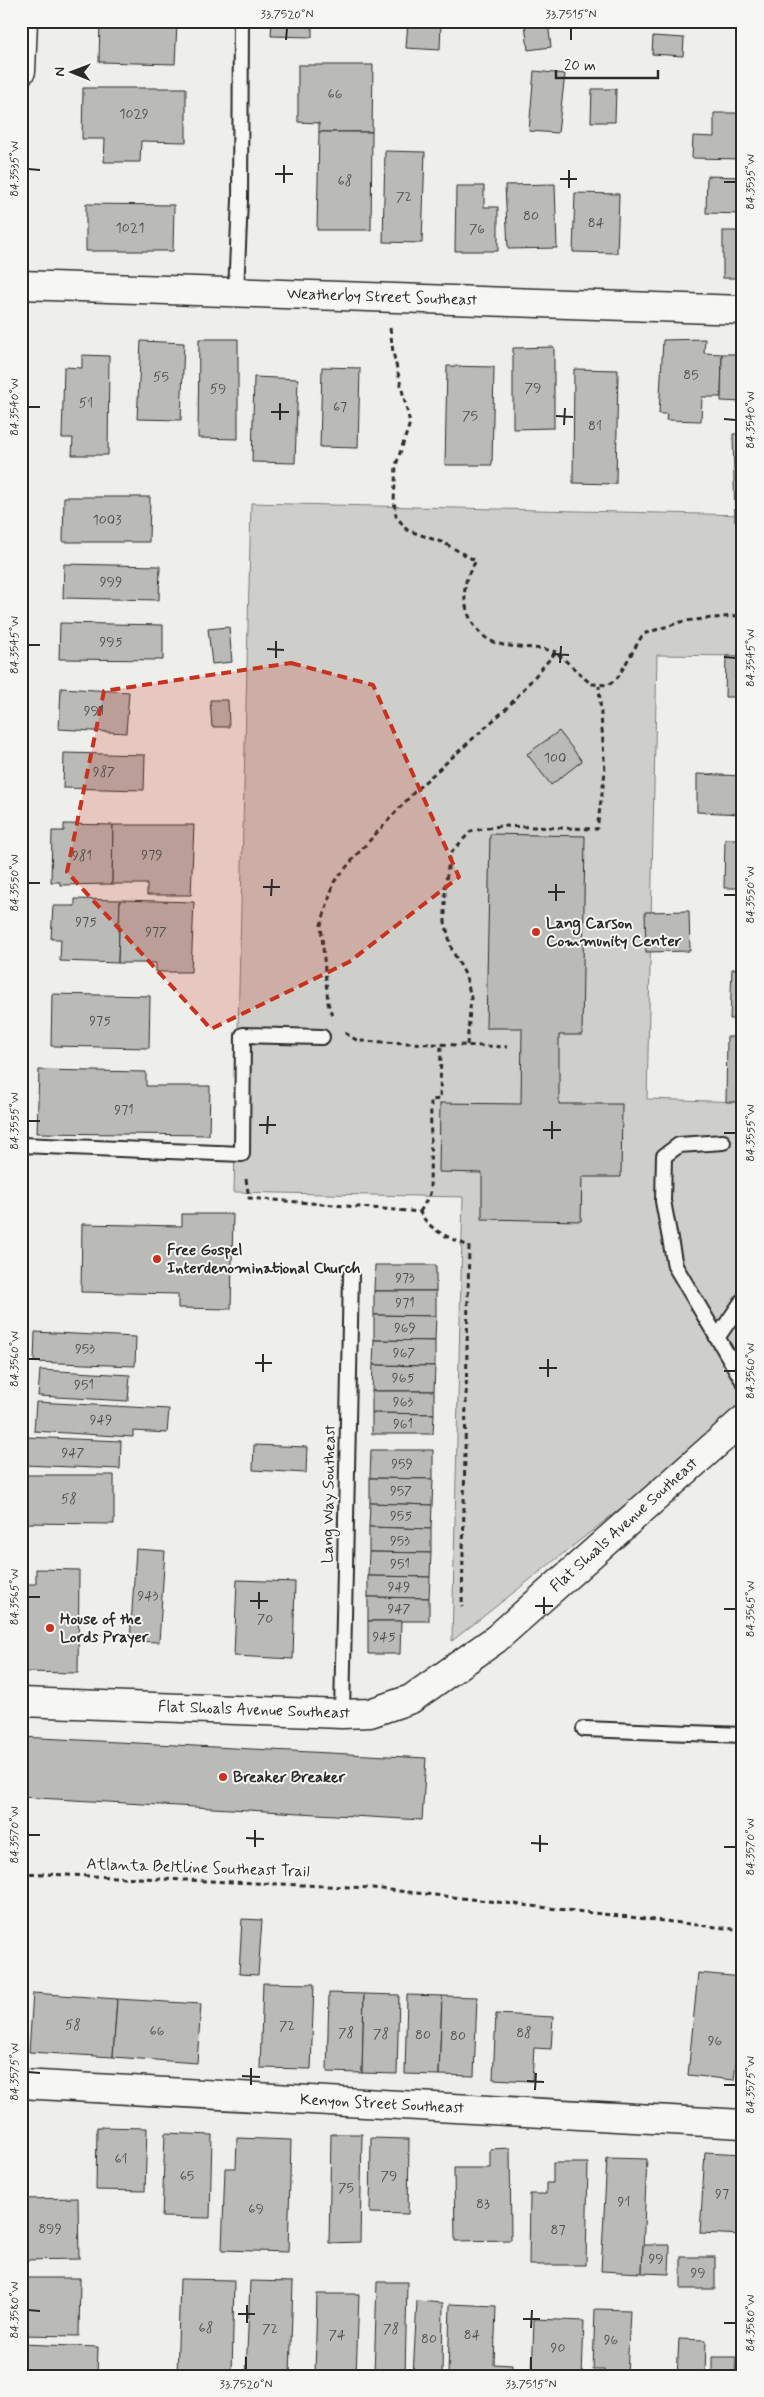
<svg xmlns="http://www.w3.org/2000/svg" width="764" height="2397" viewBox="0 0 764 2397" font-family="Mynerve,sans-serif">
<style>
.green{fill:#cececa;stroke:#7c7c7a}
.building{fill:#babab7;stroke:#2b2b2b}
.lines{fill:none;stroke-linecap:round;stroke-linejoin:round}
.lane-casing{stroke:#2b2b2b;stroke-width:18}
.street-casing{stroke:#2b2b2b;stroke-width:31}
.path{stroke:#2b2b2b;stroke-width:3;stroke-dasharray:5 4;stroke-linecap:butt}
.lane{stroke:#f6f6f2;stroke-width:14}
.street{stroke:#f6f6f2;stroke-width:28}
.marked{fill:#c8321e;fill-opacity:0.2;stroke:#c8321e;stroke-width:4;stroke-dasharray:10 6;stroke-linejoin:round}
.ticks{fill:none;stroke:#2b2b2b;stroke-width:2}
.poi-dot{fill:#c8321e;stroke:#f6f6f2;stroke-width:2}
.labels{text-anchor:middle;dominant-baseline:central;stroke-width:4;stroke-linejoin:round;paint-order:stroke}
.number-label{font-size:14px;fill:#4f4f4e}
.street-label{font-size:16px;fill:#2b2b2b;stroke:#f6f6f2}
.poi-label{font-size:16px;font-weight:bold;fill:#2b2b2b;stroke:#f6f6f2;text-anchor:start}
.neatline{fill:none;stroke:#2b2b2b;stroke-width:2}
.ticks-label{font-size:12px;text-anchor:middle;fill:#2b2b2b}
</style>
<rect width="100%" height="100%" fill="#eeeeea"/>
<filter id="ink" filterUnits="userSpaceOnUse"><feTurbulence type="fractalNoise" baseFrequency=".02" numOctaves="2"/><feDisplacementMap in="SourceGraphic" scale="10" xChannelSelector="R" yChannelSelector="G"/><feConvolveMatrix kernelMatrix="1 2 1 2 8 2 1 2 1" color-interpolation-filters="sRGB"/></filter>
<g filter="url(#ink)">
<polygon class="green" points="251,503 743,515 743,656 657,655 647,1099 743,1102 743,1412 452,1641 463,1197 234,1192"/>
<g class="building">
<polygon points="100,21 177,24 175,64 99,62"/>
<polygon points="272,21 312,21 312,37 271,36"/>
<polygon points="408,21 441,21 440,50 406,48"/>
<polygon points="548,22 551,47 528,50 525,24"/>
<polygon points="653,36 684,38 683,56 652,54"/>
<polygon points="742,41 743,41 743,92 741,92"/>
<polygon points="298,65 373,65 372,132 319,132 319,123 298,122"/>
<polygon points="534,71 565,74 558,133 529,131"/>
<polygon points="83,88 186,88 186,142 141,141 140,162 104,162 105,139 82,139"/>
<polygon points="592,89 616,89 615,122 591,122"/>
<polygon points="714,113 743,113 743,159 692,158 693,136 714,137"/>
<polygon points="319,132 372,132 371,230 317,230"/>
<polygon points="385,151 425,152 422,243 383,242"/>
<polygon points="707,176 743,177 743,214 706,213"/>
<polygon points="555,184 557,248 508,249 505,185"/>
<polygon points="456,186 484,186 484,207 498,207 498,251 455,251"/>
<polygon points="575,193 619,194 617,253 573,252"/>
<polygon points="86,204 174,205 173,251 86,251"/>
<rect x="723" y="231" width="20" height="47"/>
<polygon points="199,339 238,339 238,439 198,438"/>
<polygon points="705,339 704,353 722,354 721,397 702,397 701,421 666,420 667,414 659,414 663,340"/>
<polygon points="141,341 184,343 181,420 137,419"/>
<polygon points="554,347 554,428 513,429 513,348"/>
<polygon points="722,354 743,354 743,402 721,401"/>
<polygon points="82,355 109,356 108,455 72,455 73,438 62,438 64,367 82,368"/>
<polygon points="447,366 494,367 492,465 445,465"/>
<polygon points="322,367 360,368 358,448 320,447"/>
<polygon points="574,369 618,370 616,484 573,483"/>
<polygon points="254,377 298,379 295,463 252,462"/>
<polygon points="733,434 743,434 743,521 735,521"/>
<polygon points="64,497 150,497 149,542 63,542"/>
<polygon points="64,564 160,566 159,600 63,598"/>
<polygon points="60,623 163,625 163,660 59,659"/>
<polygon points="229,627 232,662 212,664 208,629"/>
<polygon points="726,656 743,656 743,697 725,697"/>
<polygon points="61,688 129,692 126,733 59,729"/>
<polygon points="210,700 228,700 229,727 212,727"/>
<polygon points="559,731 582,761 551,785 527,754"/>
<polygon points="64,753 145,755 144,790 63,788"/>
<polygon points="697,774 743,776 743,814 697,812"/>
<polygon points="64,824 113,825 112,884 60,885 60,882 51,882 52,831 64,831"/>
<polygon points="113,825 194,825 191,895 147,895 147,884 112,884"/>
<polygon points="490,834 585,836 582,1035 559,1035 559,1104 622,1104 621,1177 582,1177 581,1221 482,1219 482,1173 439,1172 440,1103 521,1104 522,1028 486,1028"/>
<polygon points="725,839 743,839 743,888 724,888"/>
<polygon points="75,899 120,900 118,963 60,961 61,939 51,939 53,906 75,906"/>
<polygon points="120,900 194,902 191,972 156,972 156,963 118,963"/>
<polygon points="689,911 690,951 646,952 645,912"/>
<polygon points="732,969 743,969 743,1019 730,1019"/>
<polygon points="52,994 150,996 149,1048 51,1046"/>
<polygon points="727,1037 743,1037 743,1102 726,1102"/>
<polygon points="39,1070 146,1072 146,1086 210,1086 209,1135 37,1133"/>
<polygon points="182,1214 233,1214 231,1309 178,1308 178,1294 81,1292 82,1224 182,1226"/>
<polygon points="375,1265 436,1265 436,1291 374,1291"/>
<polygon points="374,1291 436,1291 436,1316 374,1315"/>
<polygon points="374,1315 436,1316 435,1341 374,1340"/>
<polygon points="35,1332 136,1337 135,1366 34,1362"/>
<polygon points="374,1340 435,1341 435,1366 373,1365"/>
<polygon points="373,1365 435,1366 434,1391 372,1391"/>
<polygon points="40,1370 130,1375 128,1401 38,1396"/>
<polygon points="372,1391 434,1391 434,1414 372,1413"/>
<polygon points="36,1402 169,1409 167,1433 133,1431 133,1437 34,1431"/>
<polygon points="372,1413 434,1414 433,1434 372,1434"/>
<polygon points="25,1437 121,1441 120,1469 24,1465"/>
<polygon points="254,1445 307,1447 306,1473 253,1470"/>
<polygon points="371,1450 433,1450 433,1479 370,1478"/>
<polygon points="23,1475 114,1475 114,1524 24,1523"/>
<polygon points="370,1478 433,1479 432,1505 370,1503"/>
<polygon points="370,1503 432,1505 431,1529 369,1527"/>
<polygon points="369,1527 431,1529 431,1553 369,1552"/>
<polygon points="136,1549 165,1551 159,1642 130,1641"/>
<polygon points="369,1552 431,1553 430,1577 368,1576"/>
<polygon points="36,1569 79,1570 78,1673 21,1672 21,1584 36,1584"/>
<polygon points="368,1576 430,1577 429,1598 368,1597"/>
<polygon points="237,1580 295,1582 293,1659 234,1656"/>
<polygon points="368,1597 429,1598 429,1621 368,1621"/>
<polygon points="368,1621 401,1621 400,1654 368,1654"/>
<polygon points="21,1737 426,1758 422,1820 21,1797"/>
<polygon points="242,1919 262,1920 258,1975 239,1974"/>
<polygon points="698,1973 743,1977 743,2006 734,2080 688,2075"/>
<polygon points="263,1983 314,1984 311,2069 260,2068"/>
<polygon points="33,1993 117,1999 113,2057 29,2052"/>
<polygon points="329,1993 364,1994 362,2073 327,2072"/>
<polygon points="364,1994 399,1995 397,2074 362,2073"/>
<polygon points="407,1995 442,1996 439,2075 405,2074"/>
<polygon points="442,1996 477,1997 474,2076 439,2075"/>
<polygon points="117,1999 201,2004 197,2063 113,2057"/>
<polygon points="496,2014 553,2017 551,2049 534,2048 532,2081 493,2079"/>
<polygon points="97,2127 147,2128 145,2191 96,2190"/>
<polygon points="165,2133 212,2135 210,2218 162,2217"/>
<polygon points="331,2134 362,2134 360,2242 329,2243"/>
<polygon points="237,2138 291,2140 288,2252 222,2250 225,2168 236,2168"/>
<polygon points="371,2138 409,2139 408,2214 370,2213"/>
<polygon points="510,2148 511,2240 455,2241 454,2168 490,2168 490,2149"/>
<polygon points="705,2152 743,2154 743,2235 700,2233"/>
<polygon points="607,2158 647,2159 642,2273 601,2271"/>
<polygon points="553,2163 588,2163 586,2265 529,2265 530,2194 546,2194 546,2183 553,2183"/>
<polygon points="78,2198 79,2259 21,2260 21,2199"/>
<polygon points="643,2245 670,2245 669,2274 642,2273"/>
<rect x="681" y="2257" width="34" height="32"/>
<polygon points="21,2278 80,2278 79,2336 21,2335"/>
<polygon points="180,2279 234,2280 232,2376 177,2376"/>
<polygon points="250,2281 293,2282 290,2376 246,2376"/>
<polygon points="377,2282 407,2282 405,2376 374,2375"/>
<polygon points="317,2294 359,2294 356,2376 315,2376"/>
<polygon points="417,2301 443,2303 442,2376 413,2376"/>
<polygon points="450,2304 496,2306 494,2364 512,2365 511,2376 448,2376"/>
<polygon points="595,2309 630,2310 627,2376 604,2376 604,2370 593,2370"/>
<polygon points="534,2319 584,2321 582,2376 532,2376"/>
<polygon points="679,2339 706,2340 705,2376 677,2376"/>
<polygon points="21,2344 98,2347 97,2376 21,2376"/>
<polygon points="712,2357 736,2357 735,2375 743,2376 712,2376"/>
</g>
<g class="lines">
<g class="lane-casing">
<g id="lane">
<polyline points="236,292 240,200 241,21"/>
<polyline points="723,1142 679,1145 664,1156 663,1201 675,1266 743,1381"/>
<polyline points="21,1145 242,1154 243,1035 322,1037"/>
<polyline points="717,1338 743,1300"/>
<polyline points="342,1714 351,1275"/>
<polyline points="584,1729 743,1735"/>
</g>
</g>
<g class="street-casing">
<g id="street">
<polyline points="21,71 23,21"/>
<polyline points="21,285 743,310"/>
<polyline points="21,1702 342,1714 370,1713 411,1699 496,1639 743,1420"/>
<polyline points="21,2084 743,2124"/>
</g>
</g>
<g class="path">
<path d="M390,328L393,352L410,423L396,465L394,501L396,516L407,530L444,543L476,561C473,566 469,572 467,578C459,603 472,637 499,644C518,649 538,646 556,652"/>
<polyline points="332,1015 328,1003 321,925 334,882 360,851 417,789 508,707 556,652 591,684 609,685 618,677 643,634 684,621 743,615"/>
<polyline points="345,1033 358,1041 508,1047"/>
<polyline points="467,1045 471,998 466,976 452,950 445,922 445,888 450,854 471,831 500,826 597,829 605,772 599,686"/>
<path d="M246,1179L249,1198L420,1212C429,1231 450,1238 469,1246L462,1607"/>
<polyline points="420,1212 430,1194 431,1100 440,1099 441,1044"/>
<polyline points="21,1873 373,1888 743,1930"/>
</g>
<use href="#lane" class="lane"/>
<use href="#street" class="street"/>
</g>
</g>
<path class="marked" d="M291,663L373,685L459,877L349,962L211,1029L67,872L104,691Z"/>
<path class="ticks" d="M286,40L287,28M571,40V28M28,169L40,170M275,174H293M560,179H577M724,182H736M284,183V165M569,188V170M28,407H40M271,412H289M556,416L573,417M724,419L736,420M280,420V403M564,425L565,408M28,645H40M267,649L284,650M552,654L569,655M724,657L736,658M276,658V641M560,663L561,646M28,883H40M263,887H280M548,892H565M724,895H736M271,896L272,879M556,901V884M28,1121H40M259,1125H276M543,1130H561M724,1133H736M267,1134L268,1116M552,1139V1121M28,1359H40M255,1363H272M539,1368H557M724,1371H736M263,1372V1354M548,1377V1359M28,1597H40M250,1601H268M535,1606H553M259,1609V1592M724,1609H736M544,1614V1597M28,1835H40M246,1838L264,1839M531,1843L548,1844M255,1847V1830M724,1847H736M540,1852V1835M28,2072L40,2073M242,2076L260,2077M527,2081L544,2082M251,2085V2068M724,2085H736M535,2090L536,2073M28,2310L40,2311M238,2314H255M523,2319H540M247,2323V2305M724,2323H736M531,2328L532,2310M246,2370V2357M531,2370V2357"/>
<g class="poi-dot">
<circle cx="536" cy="932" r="5"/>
<circle cx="157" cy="1259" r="5"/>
<circle cx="50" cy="1628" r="5"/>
<circle cx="223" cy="1777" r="5"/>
</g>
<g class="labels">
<g class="number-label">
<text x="335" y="94">66</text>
<text x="134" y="114">1029</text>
<text x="345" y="181">68</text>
<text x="404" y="197">72</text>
<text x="531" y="216">80</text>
<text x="596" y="223">84</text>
<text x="130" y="228">1021</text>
<text x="477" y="229">76</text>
<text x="691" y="375">85</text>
<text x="161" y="377">55</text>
<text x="533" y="388">79</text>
<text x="218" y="389">59</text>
<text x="86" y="403">51</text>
<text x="340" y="407">67</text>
<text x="470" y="416">75</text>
<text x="595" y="426">81</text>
<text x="107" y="520">1003</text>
<text x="111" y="582">999</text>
<text x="111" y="642">995</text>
<text x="94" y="711">991</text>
<text x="555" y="758">100</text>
<text x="104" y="772">987</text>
<text x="152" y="855">979</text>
<text x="82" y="856">981</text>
<text x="86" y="922">975</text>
<text x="156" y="932">977</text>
<text x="100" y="1021">975</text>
<text x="124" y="1110">971</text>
<text x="405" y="1278">973</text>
<text x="405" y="1303">971</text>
<text x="405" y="1328">969</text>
<text x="85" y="1349">953</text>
<text x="404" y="1353">967</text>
<text x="403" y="1378">965</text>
<text x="84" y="1385">951</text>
<text x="403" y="1402">963</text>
<text x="101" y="1420">949</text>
<text x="403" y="1424">961</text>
<text x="73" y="1453">947</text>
<text x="402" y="1464">959</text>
<text x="401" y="1491">957</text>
<text x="69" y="1499">58</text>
<text x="401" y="1516">955</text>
<text x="400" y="1541">953</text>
<text x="400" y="1564">951</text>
<text x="399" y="1587">949</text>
<text x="148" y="1596">943</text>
<text x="399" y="1609">947</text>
<text x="265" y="1619">70</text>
<text x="384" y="1637">945</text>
<text x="73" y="2025">58</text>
<text x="287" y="2026">72</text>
<text x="157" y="2031">66</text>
<text x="346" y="2033">78</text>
<text x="524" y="2033">88</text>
<text x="381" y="2034">78</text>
<text x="423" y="2035">80</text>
<text x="458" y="2036">80</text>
<text x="715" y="2041">96</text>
<text x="121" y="2159">61</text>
<text x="187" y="2176">65</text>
<text x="389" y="2176">79</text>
<text x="346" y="2188">75</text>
<text x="722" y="2194">97</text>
<text x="624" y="2202">91</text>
<text x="483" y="2204">83</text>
<text x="256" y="2209">69</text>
<text x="50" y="2229">899</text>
<text x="558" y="2230">87</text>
<text x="656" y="2259">99</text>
<text x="698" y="2273">99</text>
<text x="206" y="2328">68</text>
<text x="270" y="2329">72</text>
<text x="391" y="2329">78</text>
<text x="337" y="2335">74</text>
<text x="472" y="2335">84</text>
<text x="429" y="2339">80</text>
<text x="611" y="2340">96</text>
<text x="558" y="2348">90</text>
</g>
<g class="street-label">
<text transform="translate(382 297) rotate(2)">Weatherby Street Southeast</text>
<text transform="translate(329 1494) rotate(-89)">Lang Way Southeast</text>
<text transform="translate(624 1525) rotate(-42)">Flat Shoals Avenue Southeast</text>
<text transform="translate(254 1710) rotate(2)">Flat Shoals Avenue Southeast</text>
<text transform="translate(198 1868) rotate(2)">Atlanta Beltline Southeast Trail</text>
<text transform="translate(382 2104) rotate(3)">Kenyon Street Southeast</text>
</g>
<g class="poi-label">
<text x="546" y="923">Lang Carson<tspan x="546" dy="18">Community Center</tspan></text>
<text x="167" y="1250">Free Gospel<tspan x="167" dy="18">Interdenominational Church</tspan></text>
<text x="60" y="1619">House of the<tspan x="60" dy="18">Lords Prayer</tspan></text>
<text x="233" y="1777">Breaker Breaker</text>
</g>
</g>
<rect width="764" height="2397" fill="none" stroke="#f6f6f2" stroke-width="55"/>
<g transform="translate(72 72) rotate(271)" stroke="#f6f6f2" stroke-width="4" paint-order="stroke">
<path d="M0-4L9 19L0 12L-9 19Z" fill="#2b2b2b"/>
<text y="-8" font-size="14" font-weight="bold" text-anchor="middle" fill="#2b2b2b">N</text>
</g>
<path d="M556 70v8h102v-8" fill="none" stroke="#2b2b2b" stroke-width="2.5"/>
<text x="564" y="70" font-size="15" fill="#2b2b2b" stroke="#f6f6f2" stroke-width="4" paint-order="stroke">20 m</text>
<rect x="28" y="28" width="708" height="2342" class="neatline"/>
<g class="ticks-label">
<text x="287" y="18">33.7520°N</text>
<text x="571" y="18">33.7515°N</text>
<text transform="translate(14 169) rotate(-90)" y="4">84.3535°W</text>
<text transform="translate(750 182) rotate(-90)" y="4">84.3535°W</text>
<text transform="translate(14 407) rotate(-90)" y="4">84.3540°W</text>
<text transform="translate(750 420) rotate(-90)" y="4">84.3540°W</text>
<text transform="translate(14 645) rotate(-90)" y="4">84.3545°W</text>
<text transform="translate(750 658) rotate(-90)" y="4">84.3545°W</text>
<text transform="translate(14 883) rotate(-90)" y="4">84.3550°W</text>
<text transform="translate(750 895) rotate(-90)" y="4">84.3550°W</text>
<text transform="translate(14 1121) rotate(-90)" y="4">84.3555°W</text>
<text transform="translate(750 1133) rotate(-90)" y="4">84.3555°W</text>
<text transform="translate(14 1359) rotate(-90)" y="4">84.3560°W</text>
<text transform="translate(750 1371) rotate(-90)" y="4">84.3560°W</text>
<text transform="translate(14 1597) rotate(-90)" y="4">84.3565°W</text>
<text transform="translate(750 1609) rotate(-90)" y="4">84.3565°W</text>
<text transform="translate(14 1835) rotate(-90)" y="4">84.3570°W</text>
<text transform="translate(750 1847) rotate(-90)" y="4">84.3570°W</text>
<text transform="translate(14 2072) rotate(-90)" y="4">84.3575°W</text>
<text transform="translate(750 2085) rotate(-90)" y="4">84.3575°W</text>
<text transform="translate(14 2310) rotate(-90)" y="4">84.3580°W</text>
<text transform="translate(750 2323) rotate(-90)" y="4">84.3580°W</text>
<text x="246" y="2388">33.7520°N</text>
<text x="531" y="2388">33.7515°N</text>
</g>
</svg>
